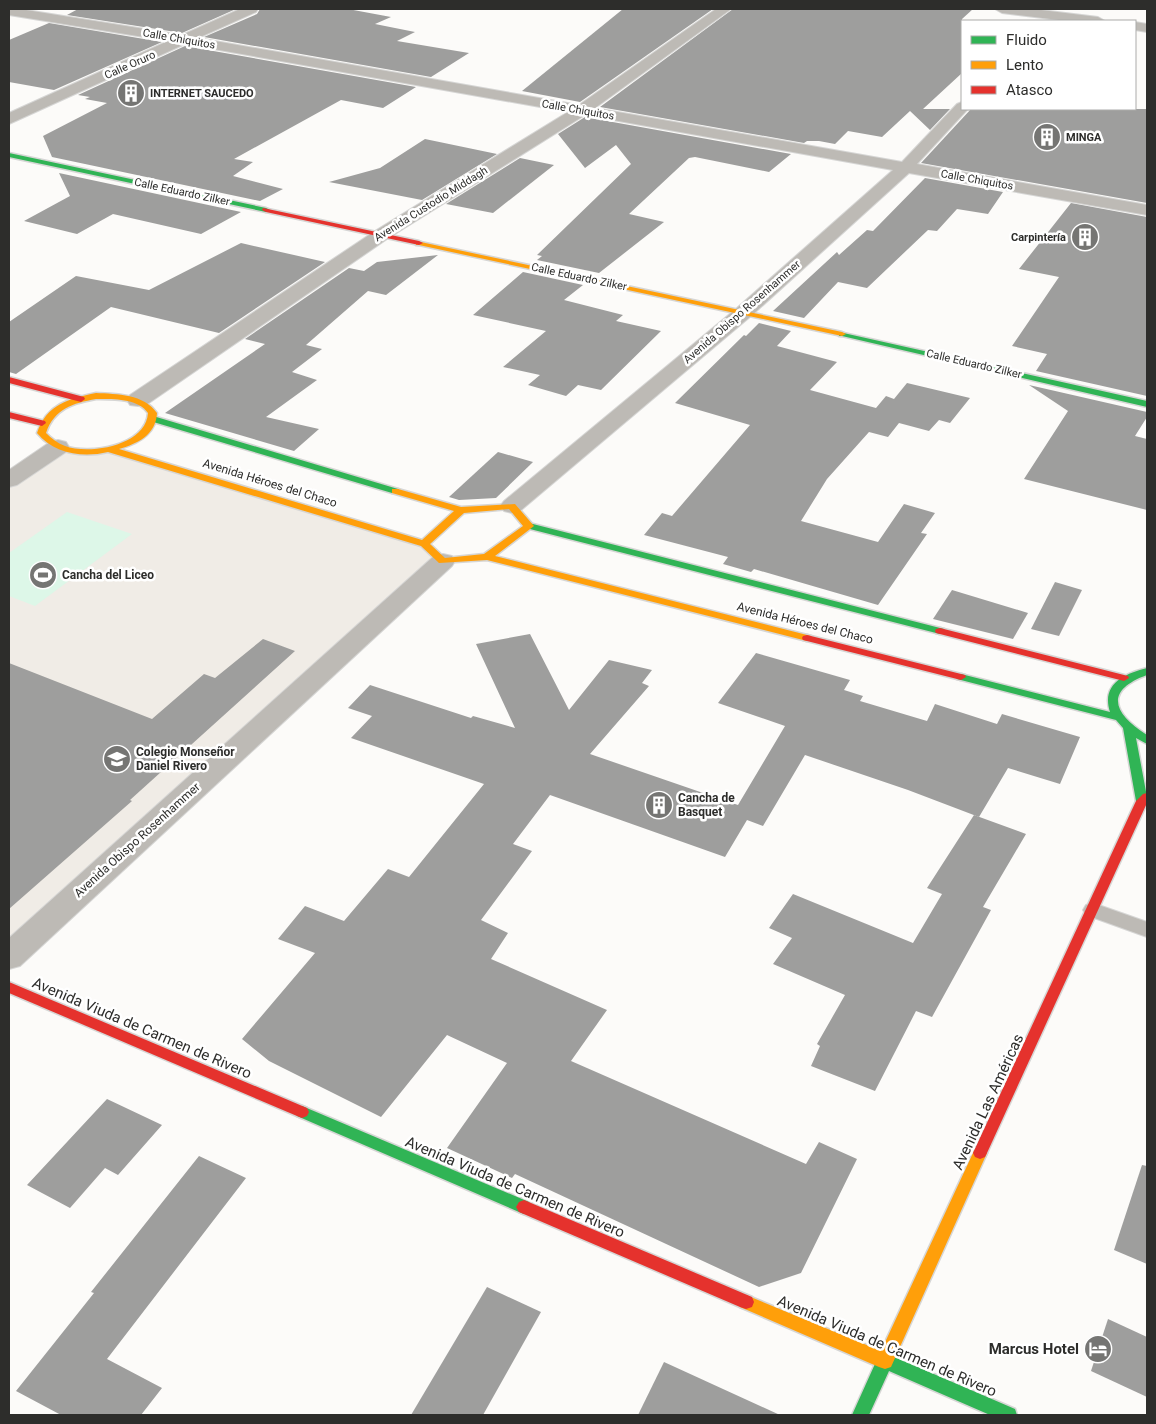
<svg xmlns="http://www.w3.org/2000/svg" width="1156" height="1424" viewBox="0 0 1156 1424" font-family="Roboto,sans-serif">
<style>
.built{fill:#f0ece6}
.green{fill:#ddf7e8}
.building{fill:#9e9e9d}
.lines{fill:none;stroke-linecap:round;stroke-linejoin:round}
.lane-casing{stroke:#d6d6d5;stroke-width:2}
.street-casing{stroke:#d6d6d5;stroke-width:2}
.fast-casing{stroke:#d6d6d5;stroke-width:3}
.slow-casing{stroke:#d6d6d5;stroke-width:3}
.jam-casing{stroke:#d6d6d5;stroke-width:3}
.lane{fill:#bdbab5;fill-rule:evenodd}
.street{fill:#bdbab5;fill-rule:evenodd}
.fast{fill:#30b455;fill-rule:evenodd}
.slow{fill:#ff9f0a;fill-rule:evenodd}
.jam{fill:#e5322d;fill-rule:evenodd}
.labels{text-anchor:middle;dominant-baseline:central;stroke-width:5;stroke-linejoin:round;paint-order:stroke}
.far-street-label{font-size:11px;fill:#2d2d2b;stroke:#fff}
.far-poi-label{font-size:11px;font-weight:bold;fill:#2d2d2b;stroke:#fff;text-anchor:start}
.street-label{font-size:12px;fill:#2d2d2b;stroke:#fff}
.poi-label{font-size:12px;font-weight:bold;fill:#2d2d2b;stroke:#fff;text-anchor:start}
.near-street-label{font-size:15px;fill:#2d2d2b;stroke:#fff}
.near-poi-label{font-size:15px;font-weight:bold;fill:#2d2d2b;stroke:#fff;text-anchor:end}
</style>
<rect width="100%" height="100%" fill="#fcfbf9"/>
<polygon class="built" points="58,447 108,449 424,544 443,561 9,957 9,480"/>
<polygon class="green" points="67,512 132,534 35,606 9,596 9,553"/>
<g class="building">
<polygon points="78,9 236,9 182,33 67,15"/>
<polygon points="260,9 348,9 391,17 375,24 415,32 397,41 469,53 431,77 204,37 257,14"/>
<polygon points="623,9 713,9 580,102 522,91"/>
<polygon points="733,9 973,9 962,19 962,73 923,109 950,109 930,130 910,111 882,137 848,131 835,144 819,141 807,141 804,143 600,107"/>
<polygon points="49,23 162,42 54,90 9,82 9,40"/>
<polygon points="185,46 416,87 383,108 341,100 234,159 253,162 233,176 283,189 260,201 52,157 43,136 107,103 85,99 90,97 78,95"/>
<polygon points="971,109 1147,109 1147,203 921,163"/>
<polygon points="585,117 791,154 769,172 695,157 689,158 629,214 664,222 599,273 537,260 542,256 537,255 631,164 616,145 585,168 558,134"/>
<polygon points="425,139 497,154 422,200 329,182 380,168"/>
<polygon points="520,158 554,165 493,213 446,204"/>
<polygon points="59,173 241,212 201,234 113,214 77,234 24,221 70,196"/>
<polygon points="925,178 1003,192 988,214 957,209 937,231 928,230 867,288 838,282 804,318 773,311 837,252 839,255 867,230 873,231"/>
<polygon points="1071,203 1147,217 1147,396 1036,371 1047,354 1012,346 1059,277 1019,269"/>
<polygon points="241,243 325,262 219,333 111,307 16,374 9,372 9,322 76,276 149,290"/>
<polygon points="438,255 386,295 368,291 306,345 322,349 292,372 317,380 266,417 319,429 294,451 165,413 265,344 245,339 349,268 364,271 377,262"/>
<polygon points="523,272 583,285 564,300 623,315 616,321 661,331 601,390 578,385 566,396 528,385 540,375 503,367 546,331 473,315"/>
<polygon points="759,323 791,331 777,346 837,362 810,390 876,408 886,396 894,399 907,383 970,398 950,423 939,420 929,431 899,423 888,437 869,432 827,479 801,521 878,542 904,504 935,513 921,533 927,534 878,605 754,569 751,572 723,564 728,557 644,535 662,513 672,516 750,425 675,403 744,335 746,336"/>
<polygon points="1029,385 1147,412 1147,417 1135,436 1147,439 1147,510 1024,479 1068,411"/>
<polygon points="498,452 533,462 496,498 459,500 449,497"/>
<polygon points="1055,582 1082,590 1059,636 1031,629"/>
<polygon points="952,590 1028,613 1013,639 933,619"/>
<polygon points="530,634 569,710 609,660 652,670 642,683 649,686 590,754 738,805 785,726 718,703 756,653 850,680 844,690 863,696 860,701 927,721 935,704 997,724 1002,714 1080,737 1060,784 1008,768 979,817 908,790 805,755 763,826 747,820 725,857 550,795 513,844 532,851 481,920 508,933 491,959 607,1010 571,1061 806,1164 819,1142 857,1159 801,1273 759,1287 515,1174 512,1178 447,1148 507,1063 447,1035 381,1117 269,1061 242,1039 315,953 278,939 305,906 344,921 388,869 409,877 484,784 351,738 372,716 348,708 370,685 471,718 473,716 515,728 476,644"/>
<polygon points="263,639 295,651 130,800 132,801 9,909 9,663 152,719 204,674 215,678"/>
<polygon points="974,815 1026,834 983,907 991,910 932,1017 916,1011 875,1091 811,1066 820,1046 817,1044 845,995 773,964 792,938 769,928 793,894 913,943 942,894 927,888"/>
<polygon points="107,1099 162,1125 118,1175 105,1168 70,1208 27,1185"/>
<polygon points="199,1156 246,1178 107,1359 162,1388 141,1415 61,1415 16,1391 94,1293 91,1292"/>
<polygon points="1142,1165 1147,1166 1147,1264 1114,1250"/>
<polygon points="487,1287 541,1312 483,1415 411,1415"/>
<polygon points="1108,1319 1147,1337 1147,1397 1091,1371"/>
<polygon points="664,1362 780,1415 638,1415"/>
</g>
<g class="lines">
<g class="lane-casing">
<polygon id="lane" points="1093,903 1147,922 1147,937 1086,915 1083,910 1086,905"/>
</g>
<g class="street-casing">
<g id="street">
<polygon points="9,9 20,9 182,35 240,9 258,9 256,12 198,38 579,105 716,9 731,9 595,108 902,162 957,104 962,102 962,109 969,109 967,110 917,164 1147,205 1147,215 909,173 751,316 520,511 512,513 504,511 500,506 504,501 737,308 893,170 585,115 387,239 146,405 138,406 130,405 127,400 130,395 375,231 568,112 185,44 9,124 9,113 168,41 9,15"/>
<polygon points="995,9 1033,9 1098,17 1105,21 1067,21 1002,13"/>
<polygon points="1135,22 1147,24 1147,32 1135,30"/>
<polygon points="58,440 66,442 69,447 66,452 17,485 9,487 9,470 50,442"/>
<polygon points="443,554 452,556 455,561 452,566 20,966 9,969 9,938 434,556"/>
</g>
</g>
<g class="fast-casing">
<g id="fast">
<polygon points="9,153 266,208 270,210 266,212 9,157"/>
<polygon points="839,332 1147,401 1147,407 842,336 839,336"/>
<polygon points="153,416 398,489 400,491 398,493 392,493 150,421 150,417"/>
<polygon points="529,523 944,629 945,631 940,634 526,528 524,526"/>
<path d="M1147,668V675C1103,691 1114,714 1147,735V744L1136,738L1147,797L1146,804L1142,805L1136,801L1123,728L1116,720L957,679L956,677L961,674L1110,712C1101,684 1124,674 1147,668Z"/>
<polygon points="302,1106 529,1202 532,1207 529,1212 524,1214 519,1212 297,1116 295,1112 297,1108"/>
<polygon points="885,1353 1015,1409 1017,1415 990,1415 889,1371 869,1415 852,1415 879,1355"/>
</g>
</g>
<g class="slow-casing">
<g id="slow">
<polygon points="416,241 842,332 846,334 842,336 419,245 416,245"/>
<path d="M96,393C117,394 144,394 157,413C156,435 137,444 119,449L422,540L454,511L392,493V489H398L461,507L515,504L534,526L495,556L811,636L812,638L807,641L487,560L439,563L421,546L108,452C83,458 54,454 37,433C47,404 68,399 96,393ZM96,399C112,399 138,398 148,413C146,446 89,455 65,446C57,443 51,438 46,433C54,409 73,403 96,399ZM509,509L523,526L484,554L445,558L430,544L464,513Z"/>
<polygon points="980,1147 985,1149 987,1153 891,1367 885,1369 879,1367 740,1307 738,1302 740,1297 746,1295 881,1351 973,1153 975,1149"/>
</g>
</g>
<g class="jam-casing">
<g id="jam">
<polygon points="263,208 419,241 423,243 419,245 266,212 262,210"/>
<polygon points="9,377 84,397 85,399 81,402 9,383"/>
<polygon points="9,412 45,421 46,423 42,426 9,418"/>
<polygon points="940,628 1128,676 1129,678 1124,681 936,633 935,631 936,629"/>
<polygon points="807,635 965,675 966,677 961,680 803,640 802,638 803,636"/>
<polygon points="1147,793 1147,803 987,1153 985,1157 980,1159 975,1157 973,1153 1136,801 1143,794"/>
<polygon points="9,982 307,1108 309,1112 307,1116 302,1118 297,1116 9,993"/>
<polygon points="524,1200 752,1297 754,1302 752,1307 746,1309 740,1307 519,1212 516,1207 519,1202"/>
</g>
</g>
<use href="#lane" class="lane"/>
<use href="#street" class="street"/>
<use href="#fast" class="fast"/>
<use href="#slow" class="slow"/>
<use href="#jam" class="jam"/>
</g>
<defs>
<g id="building-disc" transform="scale(1.4375)"><circle r="9.5" fill="#757573" stroke="#fff"/><path d="M-4-6H4V6H1V3H-1V6H-4ZM-2.5-4.3h1.7v1.8h-1.7ZM.8-4.3h1.7v1.8H.8ZM-2.5-1h1.7V.8h-1.7ZM.8-1h1.7V.8H.8Z" fill="#fff"/></g>
<g id="stadium-disc" transform="scale(1.4375)"><circle r="9.5" fill="#757573" stroke="#fff"/><path d="M0-5a6.5 5 0 1 0 0 10a6.5 5 0 1 0 0-10ZM-3.5-1.8h7v3.6h-7Z" fill="#fff"/></g>
<g id="school-disc" transform="scale(1.4375)"><circle r="9.5" fill="#757573" stroke="#fff"/><path d="M0-5L7-2L0 1L-7-2ZM-4 1L0 2.5L4 1V4Q0 6-4 4Z" fill="#fff"/></g>
<g id="hotel-disc" transform="scale(1.4375)"><circle r="9.5" fill="#757573" stroke="#fff"/><path d="M-6-4.5h1.5V1H6V5H4.5V3h-9V5H-6ZM-4 0a1.8 1.8 0 1 1 3.6 0ZM.5 0V-2.5h3Q6-2.5 6 0Z" fill="#fff"/></g>
</defs>
<g fill-rule="evenodd">
<use href="#building-disc" x="131" y="93"/>
<use href="#building-disc" x="1047" y="137"/>
<use href="#building-disc" x="1085" y="237"/>
<use href="#stadium-disc" x="43" y="575"/>
<use href="#school-disc" x="117" y="759"/>
<use href="#building-disc" x="659" y="805"/>
<use href="#hotel-disc" x="1098" y="1349"/>
</g>
<g class="labels">
<g class="far-street-label">
<text transform="translate(179 39) rotate(10)">Calle Chiquitos</text>
<text transform="translate(130 65) rotate(-24)">Calle Oruro</text>
<text transform="translate(578 110) rotate(10)">Calle Chiquitos</text>
<text transform="translate(977 180) rotate(10)">Calle Chiquitos</text>
<text transform="translate(182 192) rotate(12)">Calle Eduardo Zilker</text>
<text transform="translate(431 204) rotate(-32)">Avenida Custodio Middagh</text>
<text transform="translate(579 277) rotate(12)">Calle Eduardo Zilker</text>
<text transform="translate(742 312) rotate(-41)">Avenida Obispo Rosenhammer</text>
<text transform="translate(974 364) rotate(13)">Calle Eduardo Zilker</text>
</g>
<g class="far-poi-label">
<text x="150" y="93">INTERNET SAUCEDO</text>
<text x="1066" y="137">MINGA</text>
<text x="1066" y="237" text-anchor="end">Carpintería</text>
</g>
<g class="street-label">
<text transform="translate(270 483) rotate(17)">Avenida Héroes del Chaco</text>
<text transform="translate(805 623) rotate(14)">Avenida Héroes del Chaco</text>
<text transform="translate(137 840) rotate(-42)">Avenida Obispo Rosenhammer</text>
</g>
<g class="poi-label">
<text x="62" y="575">Cancha del Liceo</text>
<text x="136" y="752">Colegio Monseñor<tspan x="136" dy="14">Daniel Rivero</tspan></text>
<text x="678" y="798">Cancha de<tspan x="678" dy="14">Basquet</tspan></text>
</g>
<g class="near-street-label">
<text transform="translate(142 1028) rotate(23)">Avenida Viuda de Carmen de Rivero</text>
<text transform="translate(988 1102) rotate(-65)">Avenida Las Américas</text>
<text transform="translate(515 1187) rotate(23)">Avenida Viuda de Carmen de Rivero</text>
<text transform="translate(887 1346) rotate(23)">Avenida Viuda de Carmen de Rivero</text>
</g>
<g class="near-poi-label">
<text x="1079" y="1349">Marcus Hotel</text>
</g>
</g>
<rect width="1156" height="1424" fill="none" stroke="#2d2d2b" stroke-width="20"/>
<rect x="961" y="20" width="175" height="90" fill="#ffffff" stroke="#ababaa"/>
<rect x="971" y="36" width="25" height="8" fill="#30b455" stroke="#ababaa"/>
<text x="1006" y="45" font-size="15" fill="#2d2d2b">Fluido</text>
<rect x="971" y="61" width="25" height="8" fill="#ff9f0a" stroke="#ababaa"/>
<text x="1006" y="70" font-size="15" fill="#2d2d2b">Lento</text>
<rect x="971" y="86" width="25" height="8" fill="#e5322d" stroke="#ababaa"/>
<text x="1006" y="95" font-size="15" fill="#2d2d2b">Atasco</text>
</svg>
